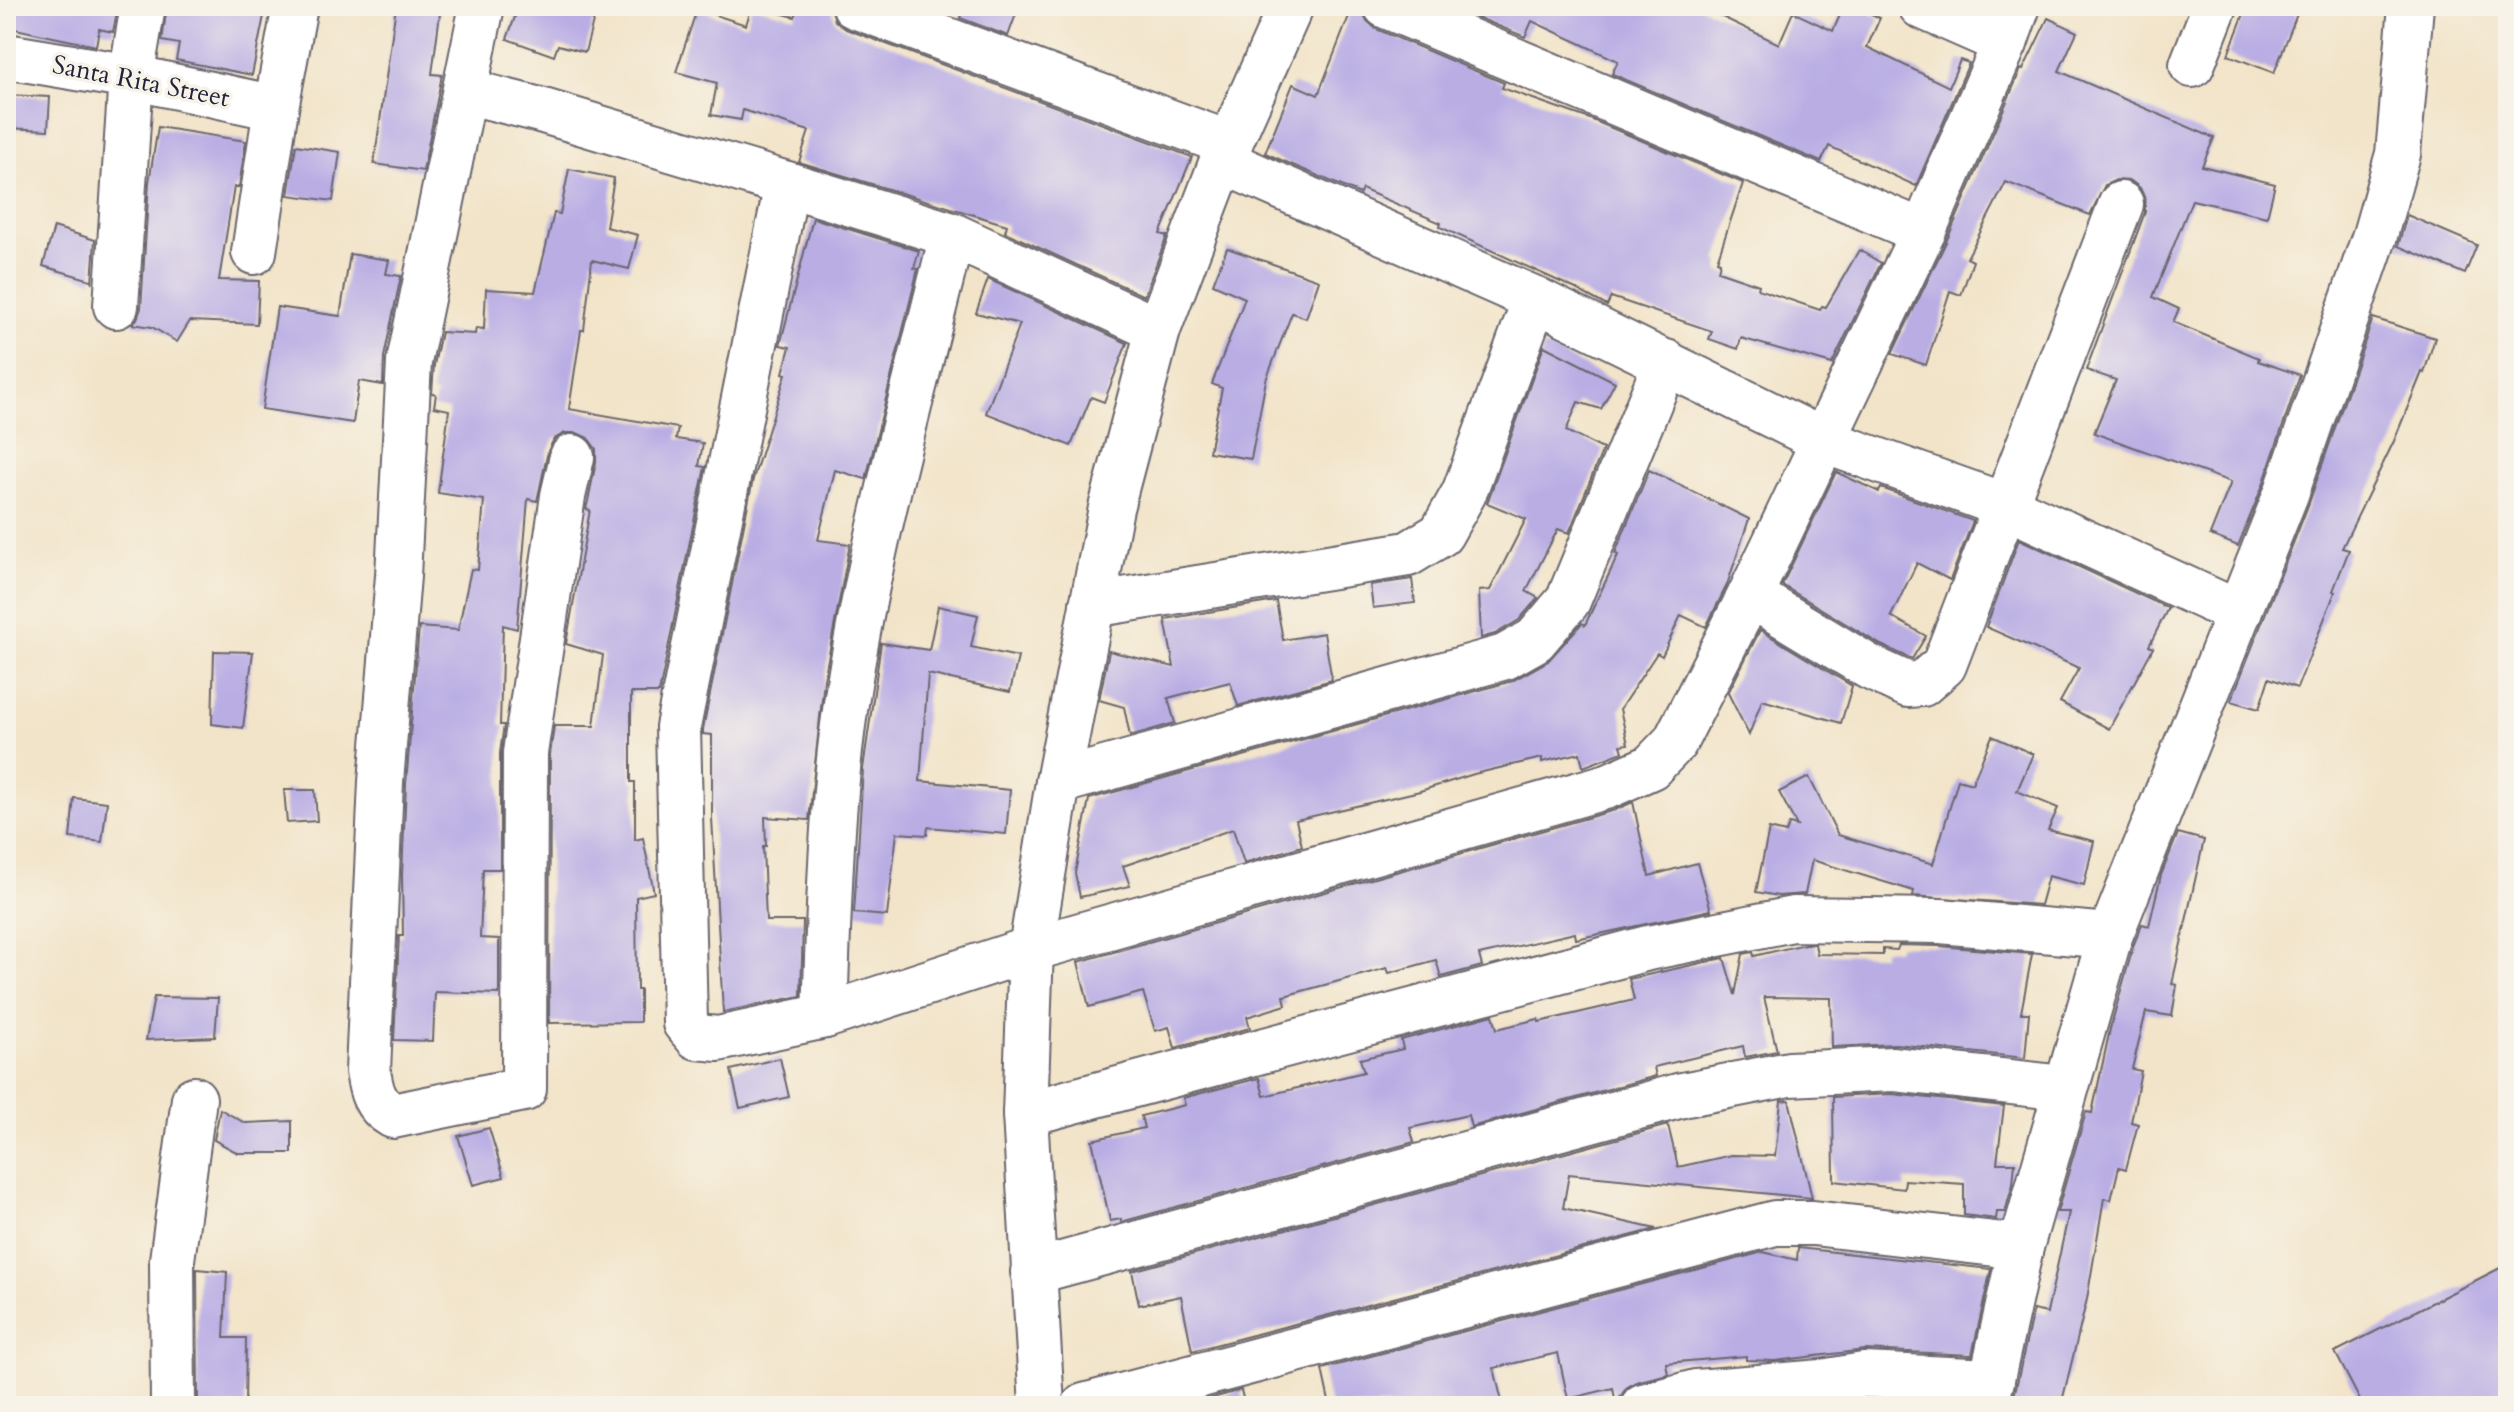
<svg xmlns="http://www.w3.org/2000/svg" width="2514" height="1412" viewBox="0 0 2514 1412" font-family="Cardo,serif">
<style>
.building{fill:#b9ade4}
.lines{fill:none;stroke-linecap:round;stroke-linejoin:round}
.minor-casing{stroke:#6b666d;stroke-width:48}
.minor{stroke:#fff;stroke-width:44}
.labels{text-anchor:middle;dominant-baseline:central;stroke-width:7;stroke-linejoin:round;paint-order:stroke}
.street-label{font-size:26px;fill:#22223b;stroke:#f7f3e8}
</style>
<rect width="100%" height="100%" fill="#f7f3e8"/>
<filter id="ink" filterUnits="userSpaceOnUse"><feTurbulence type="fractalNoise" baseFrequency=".0125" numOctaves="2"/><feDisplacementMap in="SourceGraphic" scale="16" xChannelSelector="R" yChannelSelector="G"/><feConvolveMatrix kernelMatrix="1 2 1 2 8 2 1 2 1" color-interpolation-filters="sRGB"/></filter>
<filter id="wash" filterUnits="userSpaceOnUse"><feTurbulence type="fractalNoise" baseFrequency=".006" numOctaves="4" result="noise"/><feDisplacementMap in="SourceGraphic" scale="32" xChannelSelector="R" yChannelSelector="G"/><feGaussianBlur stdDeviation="1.8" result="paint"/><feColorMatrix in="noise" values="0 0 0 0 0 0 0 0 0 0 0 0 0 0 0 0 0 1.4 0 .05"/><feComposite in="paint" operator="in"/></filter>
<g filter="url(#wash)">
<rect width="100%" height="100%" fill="#f2e4c9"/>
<g id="blocks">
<g class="building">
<polygon points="6,6 118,6 113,32 99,29 96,46 6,27"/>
<polygon points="167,6 266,6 252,75 176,60 179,44 162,41"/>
<polygon points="396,6 441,6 432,74 442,75 423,171 374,164"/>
<polygon points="519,6 560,6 594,18 585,52 558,45 554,56 507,39"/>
<polygon points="752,6 795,17 799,6 831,6 835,21 846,29 1192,157 1160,234 1167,236 1144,296 1005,232 1007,225 799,162 809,131 743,110 741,120 711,115 717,83 676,72 697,9 746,25"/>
<polygon points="964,6 1019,6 1008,36 960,18"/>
<polygon points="1353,6 1362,6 1366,20 1376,29 1504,83 1502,88 1590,119 1743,183 1717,261 1720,262 1718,271 1759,285 1758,289 1820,310 1822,306 1826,307 1859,250 1881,263 1832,364 1741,338 1738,349 1709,339 1712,331 1611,297 1607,306 1576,289 1440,227 1441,223 1362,189 1360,194 1265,153 1293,84 1318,95"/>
<polygon points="1450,6 1699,6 1779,44 1793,12 1833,31 1844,6 1854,6 1880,18 1867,47 1949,87 1960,60 1969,63 1916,186 1829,146 1821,162 1612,74 1618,61 1532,21 1525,37"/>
<polygon points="2247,6 2277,6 2297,14 2274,73 2228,55"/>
<polygon points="2048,18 2077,32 2059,71 2214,138 2202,166 2275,184 2267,217 2192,200 2153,297 2179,309 2173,322 2259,358 2258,361 2300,375 2263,485 2238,546 2210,535 2231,482 2094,433 2116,380 2086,370 2145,212 2145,199 2140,188 2131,181 2116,180 2105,185 2090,215 2006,182 1967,258 1973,261 1961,295 1950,291 1926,365 1892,354 1946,242 2021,69 2023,70"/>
<polygon points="6,95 50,97 48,130 6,128"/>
<polygon points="158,127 246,141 239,187 234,187 219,280 259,281 257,324 190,321 177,342 152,327 132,324 137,319 141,308 149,182"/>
<polygon points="296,145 340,152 333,201 288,195"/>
<polygon points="569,169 614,178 606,227 638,235 629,269 592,260 584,330 581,330 569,409 678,428 676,439 703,443 699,466 705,467 659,693 631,693 631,782 635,782 635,840 643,838 654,893 636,897 637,990 640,990 640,1022 549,1023 550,755 554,726 594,726 603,655 566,644 590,510 586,509 588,501 596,462 596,449 588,438 577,433 565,433 554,439 548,451 537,501 528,499 517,629 503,625 500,725 504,725 500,753 500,869 483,869 480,938 499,939 499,994 435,992 433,1041 394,1040 399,936 403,936 402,875 406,784 419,627 458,630 471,569 478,570 484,500 438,493 449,410 434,407 436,394 432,393 434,365 441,332 475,334 476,328 484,329 486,289 535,292 554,213 560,214"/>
<polygon points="2407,215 2477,245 2465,274 2398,246"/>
<polygon points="813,218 919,251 914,268 918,269 866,479 835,470 818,540 850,544 824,680 809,820 765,817 766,846 763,846 766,921 803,921 801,996 723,1012 712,818 712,735 703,734 703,729 753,479 786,374 783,373 790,347 780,345"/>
<polygon points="54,227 95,240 92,283 91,280 43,266"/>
<polygon points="1227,248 1319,280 1306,318 1292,313 1266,380 1251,459 1209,452 1222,388 1212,384 1245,298 1213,284"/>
<polygon points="350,254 389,260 386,274 401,276 384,357 383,385 359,381 353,423 262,409 277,307 340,316"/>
<polygon points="988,279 1127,343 1104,402 1091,397 1071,446 986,413 1020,324 976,313"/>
<polygon points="2373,318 2435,338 2424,373 2422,372 2394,441 2342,548 2349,550 2333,591 2335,592 2297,688 2269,678 2259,709 2231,701 2309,503"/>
<polygon points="1544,346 1615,382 1601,409 1578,402 1566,431 1603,449 1569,533 1558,529 1526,591 1538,598 1519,620 1495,634 1481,638 1479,591 1490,590 1526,519 1487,503"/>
<polygon points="1649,470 1749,519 1727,585 1706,627 1681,615 1662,656 1657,653 1620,709 1628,744 1621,745 1623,752 1583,767 1580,753 1542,762 1542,758 1474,774 1420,791 1296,820 1302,846 1244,863 1233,829 1123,866 1130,886 1080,897 1075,873 1089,799 1512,681 1548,661 1582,623 1585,625 1618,555 1615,553"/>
<polygon points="1836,472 1879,492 1881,488 1973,521 1950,580 1917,563 1891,616 1926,636 1912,659 1881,645 1782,585"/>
<polygon points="2019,539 2168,608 2149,646 2153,648 2109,729 2060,702 2079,668 1986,627"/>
<polygon points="1412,579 1415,603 1373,608 1370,585"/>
<polygon points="1276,601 1283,640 1324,633 1332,680 1238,706 1230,682 1168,698 1175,723 1130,736 1124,707 1099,700 1109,651 1174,667 1165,619"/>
<polygon points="938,606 978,615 971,647 1018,657 1010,692 928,674 920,781 1010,790 1006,834 928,827 927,835 897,833 887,916 854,913 863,769 881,643 929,650"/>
<polygon points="1760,630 1852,686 1841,723 1762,700 1749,735 1728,693"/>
<polygon points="214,651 253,652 243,728 212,724"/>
<polygon points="1992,736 2033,754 2017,791 2058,808 2048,830 2094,841 2084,885 2048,876 2040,905 1913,896 1914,891 1812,860 1805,894 1778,896 1756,892 1769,829 1786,833 1789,824 1797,826 1779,792 1809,777 1838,835 1933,864 1958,780 1972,784"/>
<polygon points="284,790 315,790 317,821 287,823"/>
<polygon points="74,798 107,802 102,842 70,838"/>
<polygon points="1633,802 1649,876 1697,863 1711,910 1576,939 1575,933 1479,955 1482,966 1441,977 1436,960 1389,973 1387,968 1284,996 1286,1005 1247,1017 1250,1028 1175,1048 1169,1027 1155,1031 1143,992 1089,1007 1078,962 1615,810"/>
<polygon points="2178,833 2204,840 2172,984 2177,985 2172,1016 2146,1012 2132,1069 2141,1071 2131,1122 2138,1124 2126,1169 2119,1167 2111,1200 2104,1198 2087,1299 2061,1406 2012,1406 2033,1310 2047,1313 2069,1212 2057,1212 2086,1112 2092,1113 2110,1029 2134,944 2142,924 2149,926 2161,875"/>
<polygon points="1805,944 1815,944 1817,954 1883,955 1883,949 1897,950 1899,945 1939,946 2032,954 2021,1013 2029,1013 2025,1058 1896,1044 1832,1047 1831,998 1764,997 1777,1051 1745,1057 1743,1046 1654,1067 1656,1076 1471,1127 1468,1115 1410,1128 1414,1142 1121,1222 1121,1219 1110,1221 1092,1140 1144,1128 1141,1116 1185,1105 1183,1098 1259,1078 1264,1096 1364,1072 1360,1059 1403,1049 1401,1040 1493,1015 1497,1029 1538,1019 1539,1022 1634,1000 1629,979 1724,958 1735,995 1743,954 1753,952 1754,956"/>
<polygon points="154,997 218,998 215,1037 146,1040"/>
<polygon points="780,1058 789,1097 740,1108 731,1070"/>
<polygon points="1892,1094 2004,1106 1997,1163 2015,1163 2013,1184 2005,1212 1997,1212 1996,1219 1964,1215 1964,1184 1905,1180 1904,1189 1834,1181 1833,1097"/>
<polygon points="1789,1100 1812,1198 1569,1174 1563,1208 1656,1229 1192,1351 1181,1296 1139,1305 1132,1271 1668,1125 1678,1167 1732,1155 1775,1156 1781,1101"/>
<polygon points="220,1109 245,1123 292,1121 292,1153 238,1153 214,1140"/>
<polygon points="489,1128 504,1177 473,1185 458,1136"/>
<polygon points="1798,1248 1991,1269 1972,1355 1865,1350 1775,1361 1746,1360 1746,1356 1666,1363 1668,1374 1636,1382 1626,1388 1619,1399 1615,1399 1613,1388 1568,1399 1558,1353 1494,1368 1503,1406 1330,1406 1322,1369 1763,1252 1797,1260"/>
<polygon points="2508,1264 2508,1406 2363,1406 2335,1352"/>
<polygon points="197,1269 227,1272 224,1338 246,1338 245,1406 198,1406"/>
<polygon points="1241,1390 1245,1406 1203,1406 1202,1401"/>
<polygon points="1865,1400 1903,1402 1903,1406 1830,1406"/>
</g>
</g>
</g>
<g filter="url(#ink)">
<use href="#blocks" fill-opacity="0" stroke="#6b666d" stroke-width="2"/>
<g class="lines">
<g class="minor-casing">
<g id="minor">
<path d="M482,6L409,362L398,576L381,782L368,1071C371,1091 374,1105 393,1116L524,1089L525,753L563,496L572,457"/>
<polyline points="855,6 1230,144"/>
<polyline points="1386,6 1923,232"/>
<polyline points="1921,6 2005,43"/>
<polyline points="6,56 131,77 276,108"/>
<polyline points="2192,65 2215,6"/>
<polyline points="465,91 540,110 787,184"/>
<polyline points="1222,161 1535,299 1824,441 2006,506 2239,613"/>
<polyline points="254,252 276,108 295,6"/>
<polyline points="116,306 131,77 143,6"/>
<polyline points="1158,330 952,235 787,184 678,727 685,1023 697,1037 718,1039 825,1016 1031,949 1608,786 1651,767 1675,742 1750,595 1923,232 2005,43 2018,6"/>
<polyline points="1750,595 1869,667 1908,685 1922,684 1944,665 2121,204"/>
<polyline points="1092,605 1408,554 1441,534 1464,493 1535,299"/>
<polyline points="1058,782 1505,657 1535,640 1568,601 1666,362"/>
<polyline points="2110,936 2286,494 2375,235 2398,154 2411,6"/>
<path d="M825,1016C829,905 831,794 849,684C873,533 916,384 952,235"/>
<polyline points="1025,1114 1648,948 1793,919 1940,921 2110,936 2021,1247 1986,1406"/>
<polyline points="1033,1272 1682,1095 1789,1074 1893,1069 2064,1088"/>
<polyline points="173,1406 172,1260 194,1099"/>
<polyline points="1042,1406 1025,1114 1031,949 1058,782 1111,508 1158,330 1222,161 1291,6"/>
<polyline points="1084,1406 1775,1223 1813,1223 2021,1247"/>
<polyline points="1643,1406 1696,1392 1822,1382 1864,1375 1992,1381"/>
</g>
</g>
<use href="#minor" class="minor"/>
</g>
</g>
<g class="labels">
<g class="street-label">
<text transform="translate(141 81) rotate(11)">Santa Rita Street</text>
</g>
</g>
<rect width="2514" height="1412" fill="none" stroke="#f7f3e8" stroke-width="32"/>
</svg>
